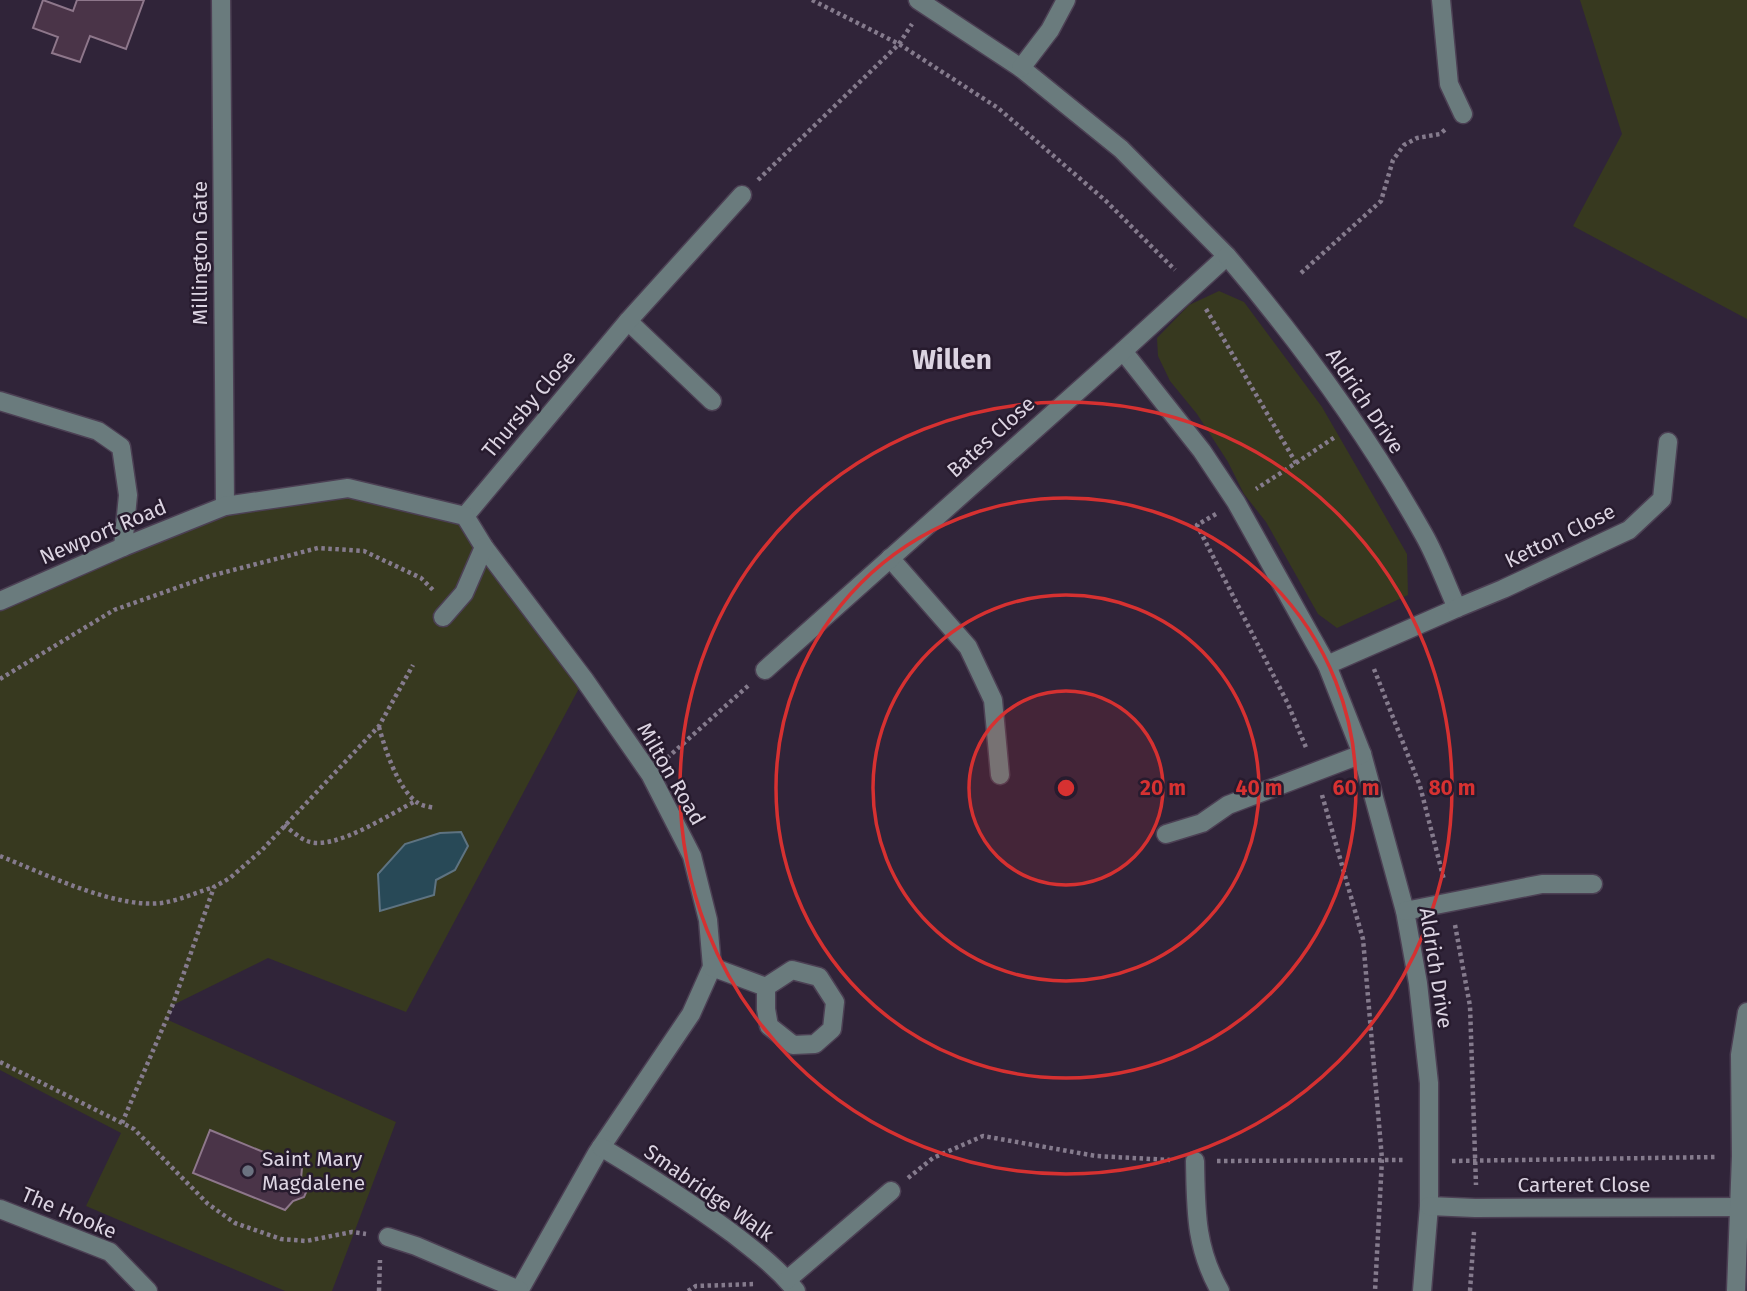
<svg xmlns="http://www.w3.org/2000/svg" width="1747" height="1291" viewBox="0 0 1747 1291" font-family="'Fira Sans',sans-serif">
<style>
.green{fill:#37391f}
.water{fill:#284957;stroke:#5e7381;stroke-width:2}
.building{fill:#4a3448;stroke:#8e778b;stroke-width:2}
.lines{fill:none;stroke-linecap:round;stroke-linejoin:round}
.minor-casing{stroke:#4c4054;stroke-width:21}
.path{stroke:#857b8d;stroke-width:4.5;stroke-dasharray:3.5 3.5;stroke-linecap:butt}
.minor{stroke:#6a7b7d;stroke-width:18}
.ring{fill:none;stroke:#d63131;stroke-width:3.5}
.worship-dot{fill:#6b7280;stroke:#271b2e;stroke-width:2.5}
.labels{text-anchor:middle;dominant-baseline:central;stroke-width:5;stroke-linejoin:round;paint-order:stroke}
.street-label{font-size:21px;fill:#dcd4e2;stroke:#271b2e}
.poi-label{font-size:21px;fill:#dcd4e2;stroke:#271b2e;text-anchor:start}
.district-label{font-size:28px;font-weight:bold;fill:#dcd4e2;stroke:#271b2e}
.centre{fill:#d63131;stroke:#271b2e;stroke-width:3.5}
.ring-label{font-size:21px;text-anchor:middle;font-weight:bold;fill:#d63131;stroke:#271b2e;stroke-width:5;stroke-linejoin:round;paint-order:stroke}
</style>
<rect width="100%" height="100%" fill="#302439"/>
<g class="green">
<polygon points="1580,0 1747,0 1747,319 1573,226 1622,134"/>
<polygon points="1219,291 1244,302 1322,407 1407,554 1408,595 1337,628 1318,614 1266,522 1244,494 1228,462 1197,414 1170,381 1158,356 1157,338 1189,305"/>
<polygon points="348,488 465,516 584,679 406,1012 268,958 173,1005 168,1020 396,1122 332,1291 285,1291 86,1206 121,1133 0,1070 0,601 225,506"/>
</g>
<polygon class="water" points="461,832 468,846 455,870 436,880 434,895 380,911 378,874 405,844 440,833"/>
<g class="building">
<polygon points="43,0 73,11 77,0 144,0 126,49 90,36 80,62 52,53 58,37 33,28"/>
<polygon points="210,1130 302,1168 301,1179 308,1188 304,1197 293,1201 285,1210 193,1173"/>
</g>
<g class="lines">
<g class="minor-casing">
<g id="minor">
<polyline points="221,0 225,506"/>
<polyline points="918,0 1021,68 1121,149 1227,256 1123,351 1202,451 1236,502 1327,665 1362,754 1405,911 1418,983 1429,1083 1429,1206 1422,1291"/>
<polyline points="1441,0 1449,84 1463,114"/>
<polyline points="1021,68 1050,30 1066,0"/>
<path d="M1227,256C1301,343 1368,435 1424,535C1437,558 1446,584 1457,608L1327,665"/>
<polyline points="628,321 712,401"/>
<polyline points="0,401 98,431 121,447 128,495 123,547"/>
<polyline points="465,516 628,321 742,195"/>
<polyline points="890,558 968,647 993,700 1000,775"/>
<polyline points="0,601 123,547 225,506 348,488 465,516 484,547 584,679 650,774 692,856 708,920 712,967 691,1014 597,1153 519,1291"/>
<polyline points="1457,608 1503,589 1629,530 1662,499 1668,442"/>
<polyline points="443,617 464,593 484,547"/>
<polyline points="765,670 1123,351"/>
<polyline points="1166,834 1202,823 1228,805 1362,754"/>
<polyline points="1405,911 1542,884 1593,884"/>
<polyline points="712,967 766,987 792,970 819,977 835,1002 832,1029 815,1044 793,1045 769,1026 766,1009 766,987"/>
<path d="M601,1147C646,1174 690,1202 732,1233C755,1251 778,1268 796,1291"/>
<path d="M1195,1161C1196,1210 1195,1247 1220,1291"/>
<polyline points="1429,1206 1475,1208 1747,1207"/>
<polyline points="0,1209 110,1252 148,1291"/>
<polyline points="388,1237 416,1246 519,1290"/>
<polyline points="787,1280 891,1191"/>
<polyline points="1736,1291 1741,1156 1740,1055 1747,1012"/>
</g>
</g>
<g class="path">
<polyline points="812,0 899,44 998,108 1106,201 1175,270"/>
<polyline points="758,180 899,44 912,24"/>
<polyline points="1301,273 1381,201 1393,160 1404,145 1417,138 1440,134 1447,128"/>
<polyline points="1206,309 1296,463 1256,489"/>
<polyline points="1296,463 1335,437"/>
<polyline points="1216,514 1197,525 1288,704 1307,750"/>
<polyline points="1374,669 1420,786 1444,880"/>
<polyline points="0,679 114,610 210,576 318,548 364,551 421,578 435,592"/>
<path d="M379,727C385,749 398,790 418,803C422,806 430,807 435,808"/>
<polyline points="667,758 749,685"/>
<polyline points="1322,795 1363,939 1382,1159 1375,1291"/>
<path d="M284,825C291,830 299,838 307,841C334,852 391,813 416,801"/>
<path d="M0,856C43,873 121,912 167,902C182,899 198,892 214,887"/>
<polyline points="1455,925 1470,1006 1476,1185"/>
<polyline points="0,1062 134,1129 208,1204 235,1223 281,1239 306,1241 352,1232 366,1234"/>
<polyline points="122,1123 173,1004 214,887 230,878 262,850 379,726 413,665"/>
<polyline points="1217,1161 1404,1160"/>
<polyline points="1452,1161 1716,1157"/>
<polyline points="908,1178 933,1158 983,1136 1096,1156 1170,1160"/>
<polyline points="379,1291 380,1260"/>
<polyline points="688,1291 696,1286 756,1284"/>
<polyline points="1470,1291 1474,1232"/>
</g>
<use href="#minor" class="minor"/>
</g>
<circle cx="1066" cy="788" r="97" fill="#d63131" fill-opacity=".12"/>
<g class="ring">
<circle cx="1066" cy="788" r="97"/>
<circle cx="1066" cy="788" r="193"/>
<circle cx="1066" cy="788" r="290"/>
<circle cx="1066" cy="788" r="386"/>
</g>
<circle class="worship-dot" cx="248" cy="1171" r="7"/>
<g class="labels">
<g class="street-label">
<text transform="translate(200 253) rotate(-90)">Millington Gate</text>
<text transform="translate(1365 401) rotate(56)">Aldrich Drive</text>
<text transform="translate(529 404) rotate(-50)">Thursby Close</text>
<text transform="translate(991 437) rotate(-42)">Bates Close</text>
<text transform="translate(103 532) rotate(-23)">Newport Road</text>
<text transform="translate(1560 536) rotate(-26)">Ketton Close</text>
<text transform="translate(671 774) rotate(60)">Milton Road</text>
<text transform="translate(1436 968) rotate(81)">Aldrich Drive</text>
<text x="1584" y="1185">Carteret Close</text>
<text transform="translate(709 1193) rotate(35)">Smabridge Walk</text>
<text transform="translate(69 1213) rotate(23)">The Hooke</text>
</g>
<g class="poi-label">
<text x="262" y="1159">Saint Mary<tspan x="262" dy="24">Magdalene</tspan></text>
</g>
<g class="district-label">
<text x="952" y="359">Willen</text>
</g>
</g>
<circle cx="1066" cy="788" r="10" class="centre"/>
<g class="ring-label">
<text x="1163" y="795">20 m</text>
<text x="1259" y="795">40 m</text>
<text x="1356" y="795">60 m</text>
<text x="1452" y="795">80 m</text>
</g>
</svg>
